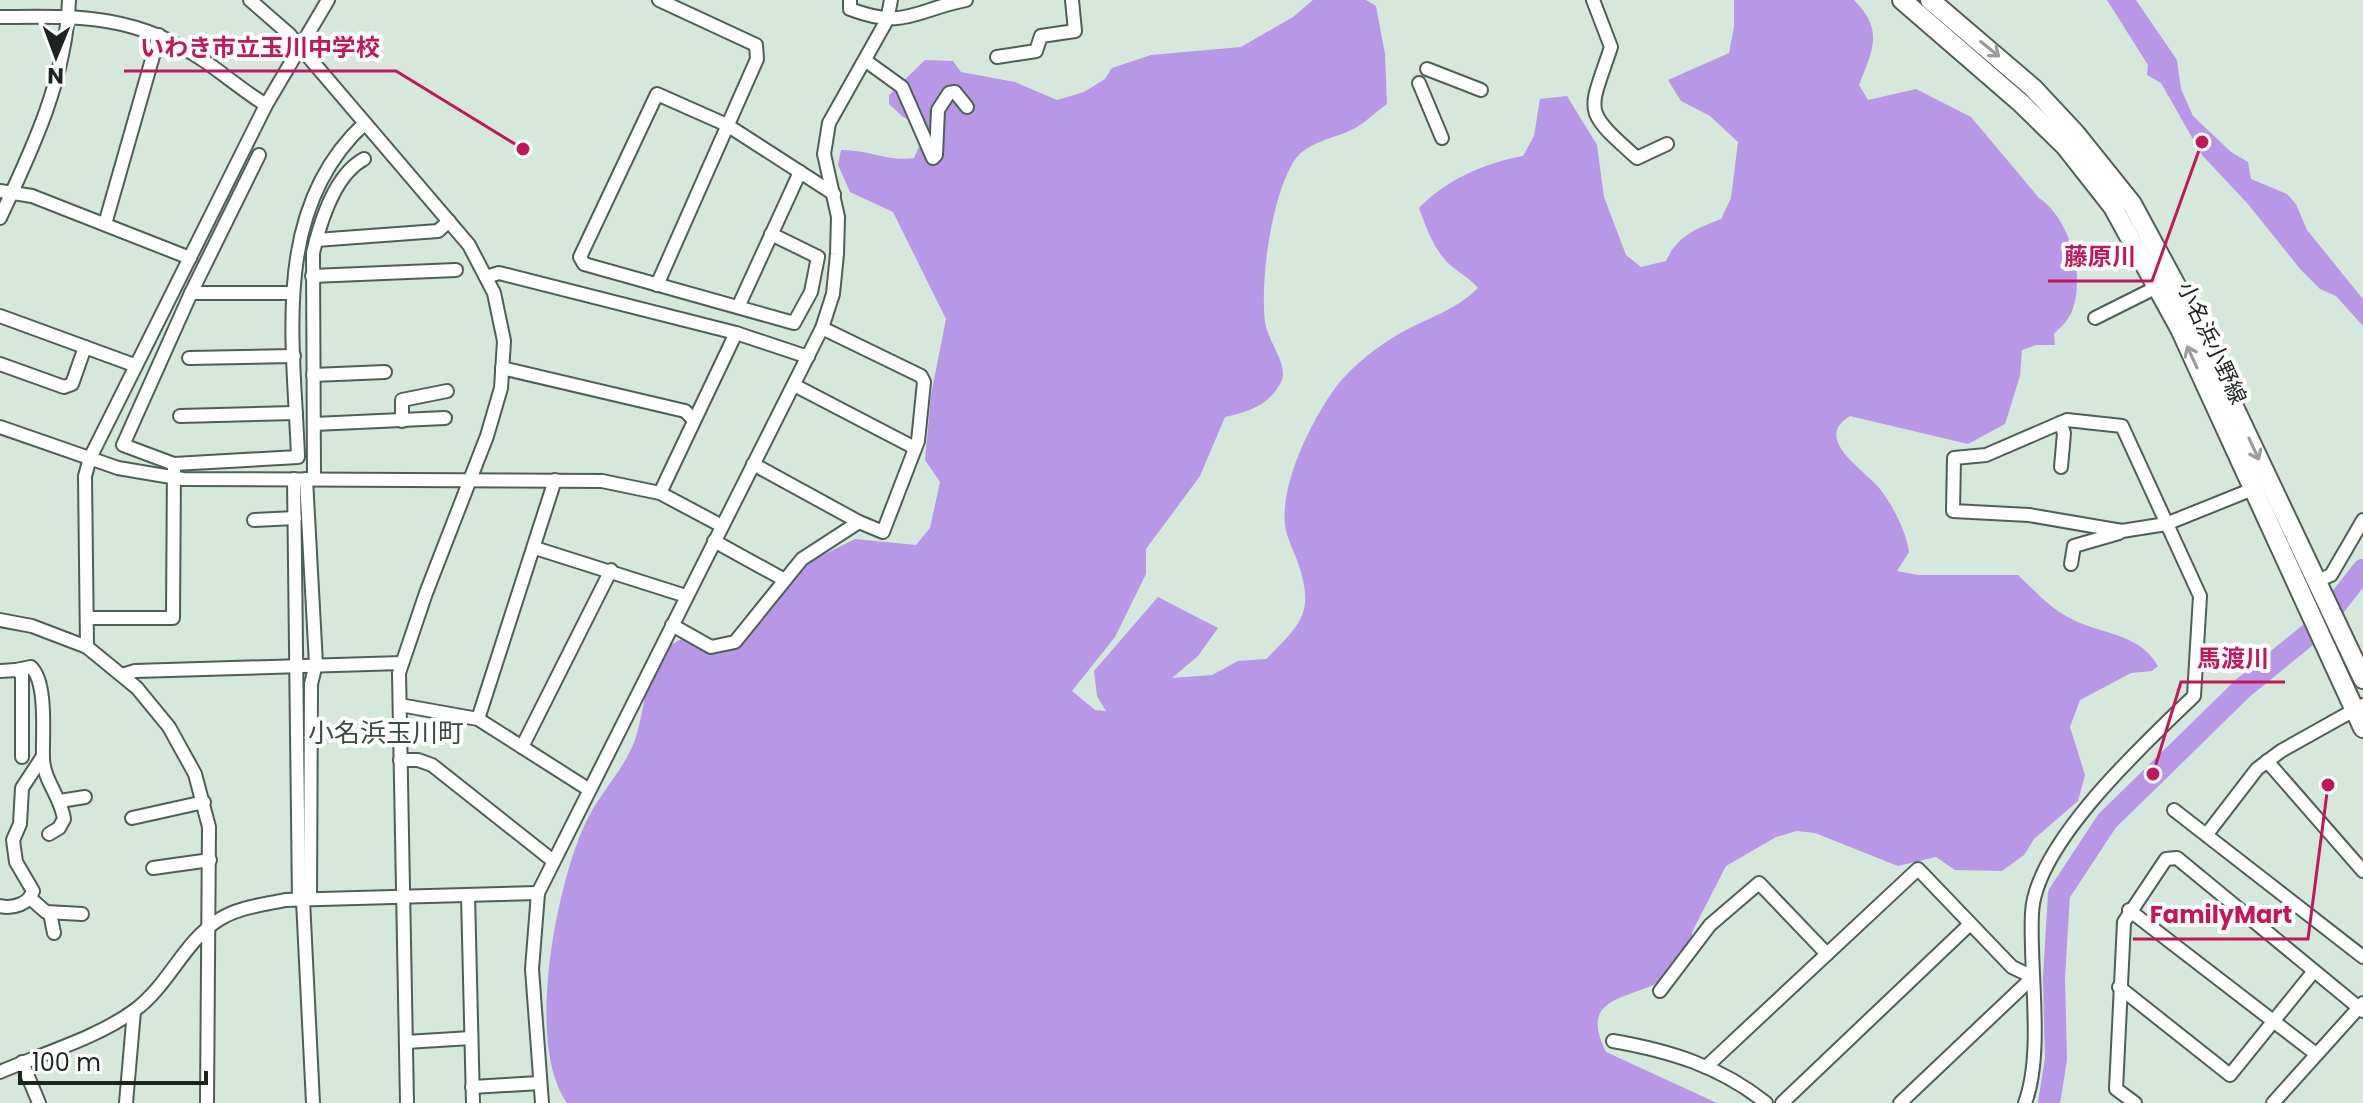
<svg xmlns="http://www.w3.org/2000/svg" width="2363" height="1103" viewBox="0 0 2363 1103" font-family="Poppins,'Noto Sans JP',sans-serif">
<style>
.forest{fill:#b797e6}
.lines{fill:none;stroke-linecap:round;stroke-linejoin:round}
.river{stroke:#b797e6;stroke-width:22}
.minor-casing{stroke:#505f56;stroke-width:16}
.primary-casing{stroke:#505f56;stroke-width:22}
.minor{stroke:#fff;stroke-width:12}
.primary{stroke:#fff;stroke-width:18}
.oneway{stroke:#999c9a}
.labels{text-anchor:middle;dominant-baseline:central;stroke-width:8;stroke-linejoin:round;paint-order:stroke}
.street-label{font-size:22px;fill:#1d231f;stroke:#fff}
.quarter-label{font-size:26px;fill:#3c4a42;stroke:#fff}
.leader{fill:none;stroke:#c2185b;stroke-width:3}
.callout-dot{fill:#c2185b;stroke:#fff;stroke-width:3}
.callout-label{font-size:24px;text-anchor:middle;font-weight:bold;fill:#c2185b;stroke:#fff;stroke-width:8;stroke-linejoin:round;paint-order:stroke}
</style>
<rect width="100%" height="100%" fill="#d6e7dc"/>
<g class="forest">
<path d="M1313,0H1366L1376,6L1385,54L1387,104C1377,111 1368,120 1357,127C1335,140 1304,140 1291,166C1271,203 1260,280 1265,322C1268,343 1291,367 1280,384C1268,406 1247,412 1225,417L1200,476L1146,549V574L1115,637L1072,691L1095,710L1106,711L1097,696L1094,671L1158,597L1218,628L1198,656L1172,678L1212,675L1238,661L1266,659C1303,623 1315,611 1297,560C1293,549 1286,536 1285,525C1281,484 1308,428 1331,394C1348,368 1382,342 1410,328C1434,316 1458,308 1478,288C1469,277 1457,272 1447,262C1433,247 1426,227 1419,208C1446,180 1484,163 1523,156L1534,136L1540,99L1567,96L1597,145L1604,197L1626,255L1641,267L1666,261C1678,235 1696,229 1721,219L1731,198L1738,142L1710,116L1681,101L1668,80L1729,53L1734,27V0H1854C1884,30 1873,49 1859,85L1868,100L1916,89L1971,117L2039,198C2069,218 2085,273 2073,308C2070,319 2062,326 2054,334L2055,345H2036L2022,350L2020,376L2005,424L1968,444L1850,416C1811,439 1866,471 1880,489C1893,506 1906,531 1909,552L1897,571L1918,575H2018C2033,589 2048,606 2066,616C2098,635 2138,631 2158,666L2152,671L2131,673L2080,700L2070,727L2085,775L2078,801L2034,839L2024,855L2002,871L1955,870L1936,857L1898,866L1815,833L1797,831L1776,837L1726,866L1692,932L1691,958C1681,966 1671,977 1660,982C1623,1000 1579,998 1606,1052L1717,1103H567C525,1044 556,887 585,824C598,795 624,770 635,740C647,707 644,654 682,639L712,653L728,651L745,635L797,568L855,539L916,545L930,528L940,482L925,460L931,395L946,319L893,212L850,192L838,165L841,150C867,149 888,162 914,158L921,142L918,124L903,117L889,104V95L925,60L953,61L961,72L1015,82L1057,100L1084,92L1105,79L1112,68L1151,55L1241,47L1293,17Z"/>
<polygon points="2107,0 2136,0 2177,60 2181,89 2193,116 2231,152 2248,162 2251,179 2287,194 2296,204 2307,230 2363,299 2363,326 2336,296 2320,289 2301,270 2247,203 2202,155 2161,83 2147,75 2148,65"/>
</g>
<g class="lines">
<polyline class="river" points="2049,1103 2056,1059 2054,977 2059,894 2107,821 2243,688 2319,626 2363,570"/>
<g class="minor-casing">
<g id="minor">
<polyline points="250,0 289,34 469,245 494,293 504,341 501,388 487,436 426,593 399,673 407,1103"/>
<path d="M850,0V9C905,30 915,10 966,0"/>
<path d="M1593,0L1611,47C1589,114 1581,108 1637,158L1667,144"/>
<path d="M0,17C80,16 137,14 206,62C226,76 245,92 266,105"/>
<polyline points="997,57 1036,51 1041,36 1075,31 1072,0"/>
<polyline points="866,61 902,87 933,158 936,155 938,110 949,93 955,92 967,107"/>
<polyline points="1427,69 1481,90"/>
<polyline points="1419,83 1442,138"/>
<polyline points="0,191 32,196 190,258"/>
<path d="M0,218C33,148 66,78 69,0"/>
<polyline points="105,224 159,35"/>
<polyline points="771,234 818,257 811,292 794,323 584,264 580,257 657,94 727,125 834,194"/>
<polyline points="316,240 438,231 449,221"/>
<polyline points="312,276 456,270"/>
<polyline points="486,277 499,273 736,333 808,357"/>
<polyline points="657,285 757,59 756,45 659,0"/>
<polyline points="191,293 292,293"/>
<polyline points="739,305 800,172"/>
<polyline points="0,316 134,365"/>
<polyline points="2095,318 2159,286"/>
<polyline points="822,328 921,376 924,382 918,441 883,532 859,522"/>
<polyline points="189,358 294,356"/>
<polyline points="0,364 64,387 72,384 85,347"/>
<polyline points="502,368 685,411 693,419"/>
<polyline points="313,375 385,372"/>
<polyline points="794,385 915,448"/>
<polyline points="180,416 296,413"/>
<polyline points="402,421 402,400 447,391"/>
<polyline points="2060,423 2064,433 2061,467"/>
<polyline points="314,424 445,418"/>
<polyline points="0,427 118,468 183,479 602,481 660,493 722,526"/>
<polyline points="174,464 123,445 191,293 259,155"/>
<polyline points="294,479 299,900"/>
<polyline points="306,479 316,664 311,684 310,899"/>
<path d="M314,479L313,253C320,223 334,175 364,159"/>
<polyline points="660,493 736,333"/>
<polyline points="254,520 295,518"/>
<polyline points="714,541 783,579"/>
<polyline points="535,548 686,596"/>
<polyline points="2071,564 2074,546 2119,533"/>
<polyline points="2317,581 2331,575 2363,520"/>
<path d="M87,618H173L174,464L298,457C294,342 270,210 365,123"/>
<polyline points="0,620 32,626 87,647 137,688 169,727 195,774 209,827 207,1103"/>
<polyline points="672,625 711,647 735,642 802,559 859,522 753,464"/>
<polyline points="87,647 85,476 90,458 266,105 328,0"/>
<path d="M16,670L31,667C48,683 42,738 43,759C44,781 61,797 64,819L59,828L49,834"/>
<polyline points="0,671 16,670 22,674 22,757"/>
<polyline points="122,675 135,671 402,663"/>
<polyline points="400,705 478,719 588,789"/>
<polyline points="478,719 555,480"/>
<polyline points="522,747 611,570"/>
<polyline points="400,760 418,760 432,765 552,860"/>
<polyline points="2267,761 2363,871"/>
<polyline points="60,801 85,797"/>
<polyline points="2174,810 2363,957"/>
<polyline points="132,818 204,802"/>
<polyline points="2207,834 2257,769 2281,751 2363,705"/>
<polyline points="153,868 210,860"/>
<polyline points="468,895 473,1103"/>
<polyline points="30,898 46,912 82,914"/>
<polyline points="303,900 313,1103"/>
<path d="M0,906C13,909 29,904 33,891L16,862L13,840L20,824L22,788L43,756"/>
<polyline points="2129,910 2316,1054"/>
<polyline points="50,913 54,933"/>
<polyline points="2119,987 2230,1075 2314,971"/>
<polyline points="1660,991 1710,925 1759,883 1827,954"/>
<path d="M1613,1041C1670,1051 1720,1066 1766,1103"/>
<polyline points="406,1042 471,1038"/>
<polyline points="22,1062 39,1103"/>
<polyline points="1706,1067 1918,869 2012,967 2033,977 1900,1103"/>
<path d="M0,1072C44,1053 97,1038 135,1010C169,985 184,941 220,919C239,907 263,905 285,900L538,893"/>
<polyline points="472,1087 540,1083"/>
<polyline points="126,1103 134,1011"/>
<polyline points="542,1103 532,969 538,893 822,328 833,294 837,254 838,217 824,154 829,123 887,20 891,0"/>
<polyline points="1782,1103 1969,925"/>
<path d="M2025,1103C2044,1052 2029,969 2032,913C2035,844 2145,743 2194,696L2200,596L2122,426L2067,420L1986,455L1954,458L1953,511L2029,515L2122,531L2166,524L2253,489"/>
<polyline points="2135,1103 2116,1089 2124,922 2166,859 2177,858 2363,1011"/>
<polyline points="2273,1103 2363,1003"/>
</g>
</g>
<g class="primary-casing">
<g id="primary">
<polyline points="1902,0 2021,103 2065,146 2113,207 2180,329 2363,728"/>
<polyline points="1930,0 2033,88 2075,133 2132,204 2179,291 2363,679"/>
</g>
</g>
<use href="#minor" class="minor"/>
<use href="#primary" class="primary"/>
</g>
<defs><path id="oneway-shaft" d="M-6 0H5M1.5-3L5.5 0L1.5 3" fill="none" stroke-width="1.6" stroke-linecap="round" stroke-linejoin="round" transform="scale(2)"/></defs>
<g class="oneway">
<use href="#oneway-shaft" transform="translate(1990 49) rotate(39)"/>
<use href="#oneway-shaft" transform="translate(2192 357) rotate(-115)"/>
<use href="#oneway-shaft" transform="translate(2254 449) rotate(65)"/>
</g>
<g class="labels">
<g class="street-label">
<text transform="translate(2212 343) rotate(65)">小名浜小野線</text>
</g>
<g class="quarter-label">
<text x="386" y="733">小名浜玉川町</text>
</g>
</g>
<path class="leader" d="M523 149L396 71H124M2202 142L2152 281H2048M2153 774L2181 682H2285M2328 785L2308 939H2133"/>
<g class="callout-dot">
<circle cx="523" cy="149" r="8"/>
<circle cx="2202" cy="142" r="8"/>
<circle cx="2153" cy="774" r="8"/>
<circle cx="2328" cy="785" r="8"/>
</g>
<g class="callout-label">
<text x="260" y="56">いわき市立玉川中学校</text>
<text x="2100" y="265">藤原川</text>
<text x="2233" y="667">馬渡川</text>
<text x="2221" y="923">FamilyMart</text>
</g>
<g transform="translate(56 56) rotate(181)" stroke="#ffffff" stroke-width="6" paint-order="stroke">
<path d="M0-6L14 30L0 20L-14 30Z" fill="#1d231f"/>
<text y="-12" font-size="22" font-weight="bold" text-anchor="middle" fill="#1d231f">N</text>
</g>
<path d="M20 1071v12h186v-12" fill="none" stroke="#1d231f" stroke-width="4"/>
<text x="32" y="1071" font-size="24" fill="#1d231f" stroke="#ffffff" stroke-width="6" paint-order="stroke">100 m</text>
</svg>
